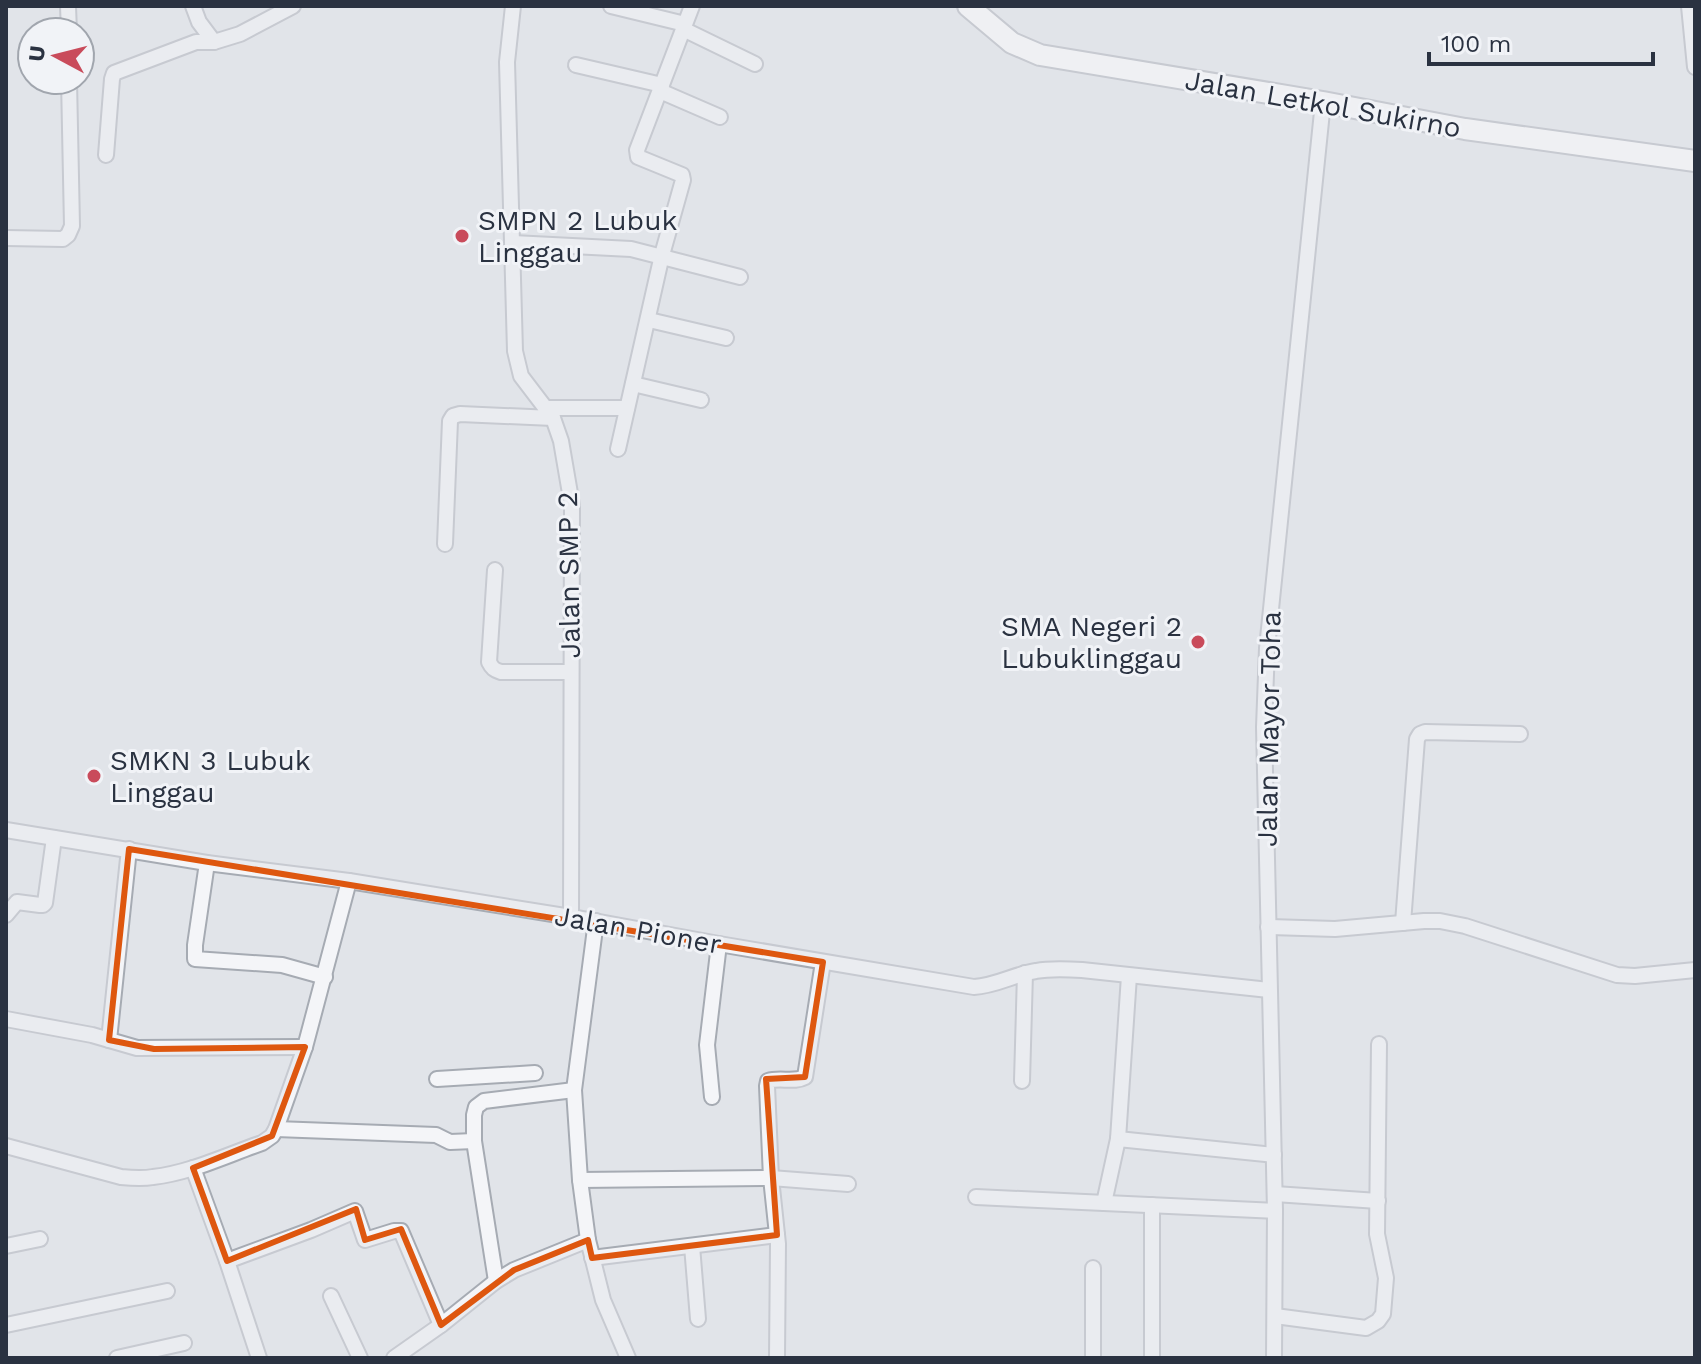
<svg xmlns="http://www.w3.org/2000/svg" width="1701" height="1364" viewBox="0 0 1701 1364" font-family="'Work Sans',sans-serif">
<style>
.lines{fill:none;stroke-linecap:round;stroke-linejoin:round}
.street-casing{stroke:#a6abb3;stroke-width:18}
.secondary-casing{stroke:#a6abb3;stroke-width:24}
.street{stroke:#f4f5f8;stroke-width:14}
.secondary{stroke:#fff;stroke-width:20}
.marked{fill:none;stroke:#de570f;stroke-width:6;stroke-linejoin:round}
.poi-dot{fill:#c94b5b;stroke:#f1f3f7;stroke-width:3}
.labels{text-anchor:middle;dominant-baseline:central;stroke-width:6;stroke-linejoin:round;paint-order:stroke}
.street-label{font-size:28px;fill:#2a3241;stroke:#f1f3f7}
.poi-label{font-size:28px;fill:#2a3241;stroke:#f1f3f7;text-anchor:start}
</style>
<rect width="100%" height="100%" fill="#e1e4e9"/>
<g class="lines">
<g class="street-casing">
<g id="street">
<polyline points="68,6 69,32"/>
<polyline points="513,6 507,62 515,351 521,376 553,418 561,441 572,505 571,917"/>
<polyline points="611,6 685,24"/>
<polyline points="1689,6 1695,67"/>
<polyline points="683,29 755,64"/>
<polyline points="214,42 240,34 293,6"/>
<polyline points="576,65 662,85"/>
<polyline points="660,91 720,117"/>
<polyline points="106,155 112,79 114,73 196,42 214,42 199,22 193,6"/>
<polyline points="6,238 63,239 68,235 72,226 69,80"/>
<polyline points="513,243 631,249 740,277"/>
<polyline points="649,320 726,338"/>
<polyline points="633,384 701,400"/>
<polyline points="545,408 627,408"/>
<polyline points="618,449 662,255 683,180 682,175 638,157 637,150 692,6"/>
<polyline points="445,544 450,421 453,416 460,414 553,418"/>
<path d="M495,570L489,662C492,668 494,670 501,672H571"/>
<path d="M6,830L207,863L349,881L571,917L719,944L974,987C996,986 1015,974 1036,971C1051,968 1067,969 1082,970L1269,990"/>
<polyline points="207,863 195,945 195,959 282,965 325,977"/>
<polyline points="6,915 17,902 40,905 43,905 45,903 54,838"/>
<polyline points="596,921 574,1090 580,1180 588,1240 603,1300 628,1358"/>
<polyline points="1403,923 1417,739 1420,734 1425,732 1520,734"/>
<polyline points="1268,927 1335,929 1424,921 1440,921 1465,926 1617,975 1635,976 1695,970"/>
<polyline points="6,1019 92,1035 137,1048 305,1047"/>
<polyline points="109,1040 129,849"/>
<polyline points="437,1079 535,1073"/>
<polyline points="1022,1081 1025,973"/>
<polyline points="712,1097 707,1045 719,944"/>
<polyline points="276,1129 436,1135 450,1142 474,1141"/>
<polyline points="1118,1139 1274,1155"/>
<path d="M6,1146L121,1177C131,1178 142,1179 153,1177C190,1173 227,1155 262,1143L272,1136L276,1129L305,1047L349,881"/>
<polyline points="193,1168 227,1261 259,1358"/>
<polyline points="580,1180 771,1178 848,1184"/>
<polyline points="1275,1194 1378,1201"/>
<polyline points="976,1197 1275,1211"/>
<polyline points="1104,1203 1118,1139 1129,976"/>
<polyline points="6,1246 40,1239"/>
<polyline points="692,1246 698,1319"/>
<polyline points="592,1258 777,1235"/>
<polyline points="227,1261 311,1230 355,1211 365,1240 394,1231 401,1231 441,1325"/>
<polyline points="496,1281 474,1141 474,1115 476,1107 484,1101 574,1090"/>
<polyline points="331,1296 360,1358"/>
<polyline points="1275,1316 1366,1328 1378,1321 1383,1314 1386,1278 1377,1234 1379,1044"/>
<polyline points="6,1325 167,1291"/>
<polyline points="117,1358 184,1343"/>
<polyline points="394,1358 441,1325 496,1281 514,1270 588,1240"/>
<path d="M777,1358L778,1244L771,1178L767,1086L768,1081C780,1077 794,1083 805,1077L823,962"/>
<polyline points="1093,1358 1093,1268"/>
<polyline points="1152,1358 1152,1205"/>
<polyline points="1274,1358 1275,1211 1264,727 1267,648 1323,102"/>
</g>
</g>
<g class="secondary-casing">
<polyline id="secondary" points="968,6 1012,43 1040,55 1323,102 1465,129 1695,161"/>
</g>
<use href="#street" class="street"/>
<use href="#secondary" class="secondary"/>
</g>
<path d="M0 0H1701V1364H0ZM129,849L823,962L805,1077L766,1079L777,1235L592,1258L588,1240L514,1270L441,1325L401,1229L365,1240L356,1209L227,1261L193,1168L272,1136L305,1047L154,1049L109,1040Z" fill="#e1e4e9" fill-opacity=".55" fill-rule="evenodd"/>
<path class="marked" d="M129,849L823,962L805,1077L766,1079L777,1235L592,1258L588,1240L514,1270L441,1325L401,1229L365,1240L356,1209L227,1261L193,1168L272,1136L305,1047L154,1049L109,1040Z"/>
<g class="poi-dot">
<circle cx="462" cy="236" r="8"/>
<circle cx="1198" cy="642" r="8"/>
<circle cx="94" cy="776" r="8"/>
</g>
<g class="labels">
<g class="street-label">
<text transform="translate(1323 104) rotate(10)">Jalan Letkol Sukirno</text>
<text transform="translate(569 575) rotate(-91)">Jalan SMP 2</text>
<text transform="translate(1269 729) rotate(-89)">Jalan Mayor Toha</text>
<text transform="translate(638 930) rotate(10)">Jalan Pioner</text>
</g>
<g class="poi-label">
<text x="478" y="220">SMPN 2 Lubuk<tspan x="478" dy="32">Linggau</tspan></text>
<text x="1182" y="626" text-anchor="end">SMA Negeri 2<tspan x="1182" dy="32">Lubuklinggau</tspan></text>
<text x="110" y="760">SMKN 3 Lubuk<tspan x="110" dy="32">Linggau</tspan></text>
</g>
</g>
<rect width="1701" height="1364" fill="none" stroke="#2a3241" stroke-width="16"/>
<g transform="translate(56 56) rotate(277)"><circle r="38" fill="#f1f3f7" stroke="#a1a6ae" stroke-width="2"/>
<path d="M0-6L14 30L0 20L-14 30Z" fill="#c94b5b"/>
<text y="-12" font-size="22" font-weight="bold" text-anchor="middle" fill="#2a3241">U</text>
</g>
<path d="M1429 52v12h224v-12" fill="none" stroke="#2a3241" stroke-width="4"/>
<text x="1441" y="52" font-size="24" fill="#2a3241" stroke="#f1f3f7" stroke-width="6" paint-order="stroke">100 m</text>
</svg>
